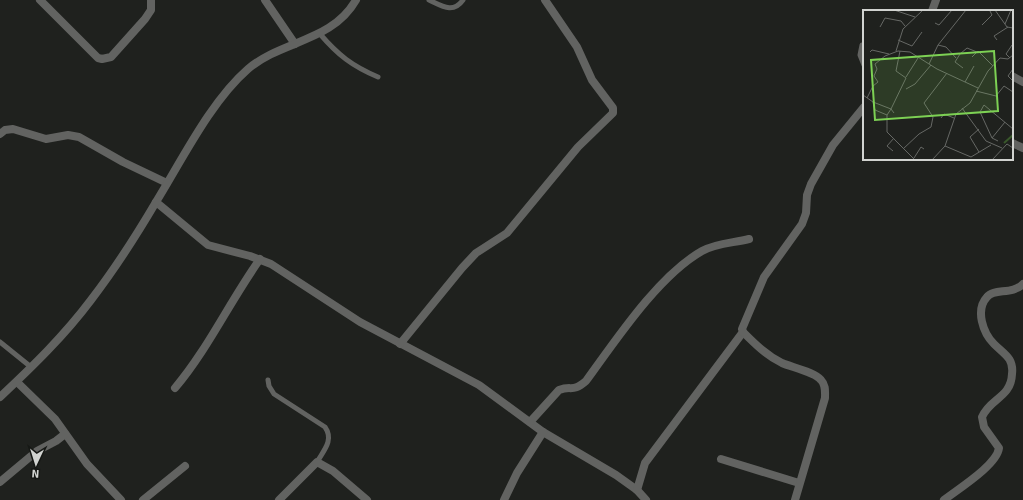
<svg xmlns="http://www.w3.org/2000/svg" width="1023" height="500" viewBox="0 0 1023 500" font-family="Signika,sans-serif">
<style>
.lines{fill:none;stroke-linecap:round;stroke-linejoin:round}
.service{stroke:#626361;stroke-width:5}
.minor{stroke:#626361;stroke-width:8}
.tertiary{stroke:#626361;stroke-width:8}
.inset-river{fill:none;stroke:#39582b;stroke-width:2}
.inset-road{fill:none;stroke:#666865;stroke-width:1}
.view{fill:#7dd154;fill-opacity:0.15;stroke:#7dd154;stroke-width:2}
.inset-edge{fill:none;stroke:#d1d3d0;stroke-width:2}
</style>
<rect width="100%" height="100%" fill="#1f211e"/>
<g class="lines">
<g class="service">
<path d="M429,0C442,6 453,14 463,0"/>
<path d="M320,34C338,55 352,66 378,77"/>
<polyline points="862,45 860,55 864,65"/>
<polyline points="0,342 31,367"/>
<path d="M268,380L269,386L274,394L325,427C334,440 324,450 317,462"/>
</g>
<g class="minor">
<polyline points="40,0 98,58 102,59 111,57 145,19 151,10 151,0"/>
<polyline points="265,0 295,44"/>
<polyline points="932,11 936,0"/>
<polyline points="1012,76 1023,82"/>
<polyline points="0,134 5,130 13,129 46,139 68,135 79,137 123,162 167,183"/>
<polyline points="1012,143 1023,148"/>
<polyline points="156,202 208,245 250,256 271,264 360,322 479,385 543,432 616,475 637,490 646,500"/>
<polyline points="400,344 462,268 476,253 507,233 578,147 613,113 613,108 592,80 577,47 545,0"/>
<polyline points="17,382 55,419 87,464 121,500"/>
<path d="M175,388C208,349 230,301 260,259"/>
<path d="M530,422L559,390C572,385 572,393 586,381C616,340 658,276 702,251C716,243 733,243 749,239"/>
<polyline points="721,459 799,483"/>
<polyline points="0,482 37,451 56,441 65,434"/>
<polyline points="637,490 645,463 743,332"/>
<polyline points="143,500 185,466"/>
<polyline points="279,500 317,462 333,471 367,500"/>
<polyline points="504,500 517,473 543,432"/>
<path d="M795,500L825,398C825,392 826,385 821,380C815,372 791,367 782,363C766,355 755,344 743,332L742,329L764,277L802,224L806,213L807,195L811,184L833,145L864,107"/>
<path d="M944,500C958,489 997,465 999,448L984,427L982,417C990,398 1011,398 1012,374C1014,358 1004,354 994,344C983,333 975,310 987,297C994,288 1012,295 1023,284"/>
</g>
<path class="tertiary" d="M0,397C32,367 64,336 91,300C114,270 136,236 156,202C182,160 211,101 248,69C282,40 332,42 356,0"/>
</g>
<g transform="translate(863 10)">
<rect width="150" height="150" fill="#1f211e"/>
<path class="inset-river" d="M141,133L150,125"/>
<path class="inset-road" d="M31,0L52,7M132,0L144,17L150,18M72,13L76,15L89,0M142,14L148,0M119,15L129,5L127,1M17,17L22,8L38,11L42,16M35,30L49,36L59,22M134,30L131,26L145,17M75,35L83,37L93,48M33,41L40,19L60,0M7,42L9,40L26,44M109,47L115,41L130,56M147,48L143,44L149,35M66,54L75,35L103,0M100,58L92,52L97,44L104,38L114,42M150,59L145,66L150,71M43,67L55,48M102,72L111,56M43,79L52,74L68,55M113,81L133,86L141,76L150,82M0,85L10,92L12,100L24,105V122L52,150M4,88L10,76L15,72L11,66L14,59L12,54L22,46L35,41L47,42L74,59L115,78M10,92L28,99L24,105M99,98L123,131L139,138M31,103L28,99L43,68L33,61L37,41M78,108L81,104L91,108M129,128L142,112M135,131L129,128L117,102L121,95L150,119M82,136L108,147M40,139L56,124L68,117L70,107L61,93L84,63M30,141L24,136L31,128M116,142L107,127L116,119M108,147L128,135M51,148L58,137L61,139M69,150L82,136L93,104L107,93L125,61L137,48L145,49L150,45M129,150L144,134L150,138"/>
<path class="view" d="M131,41L135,101L12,110L8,50Z"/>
<rect width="150" height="150" class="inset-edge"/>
</g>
<g transform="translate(36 464) rotate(184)" stroke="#161815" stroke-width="3" paint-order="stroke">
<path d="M0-3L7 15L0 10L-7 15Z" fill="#d1d3d0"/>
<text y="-6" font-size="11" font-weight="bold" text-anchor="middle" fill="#d1d3d0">N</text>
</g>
</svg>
